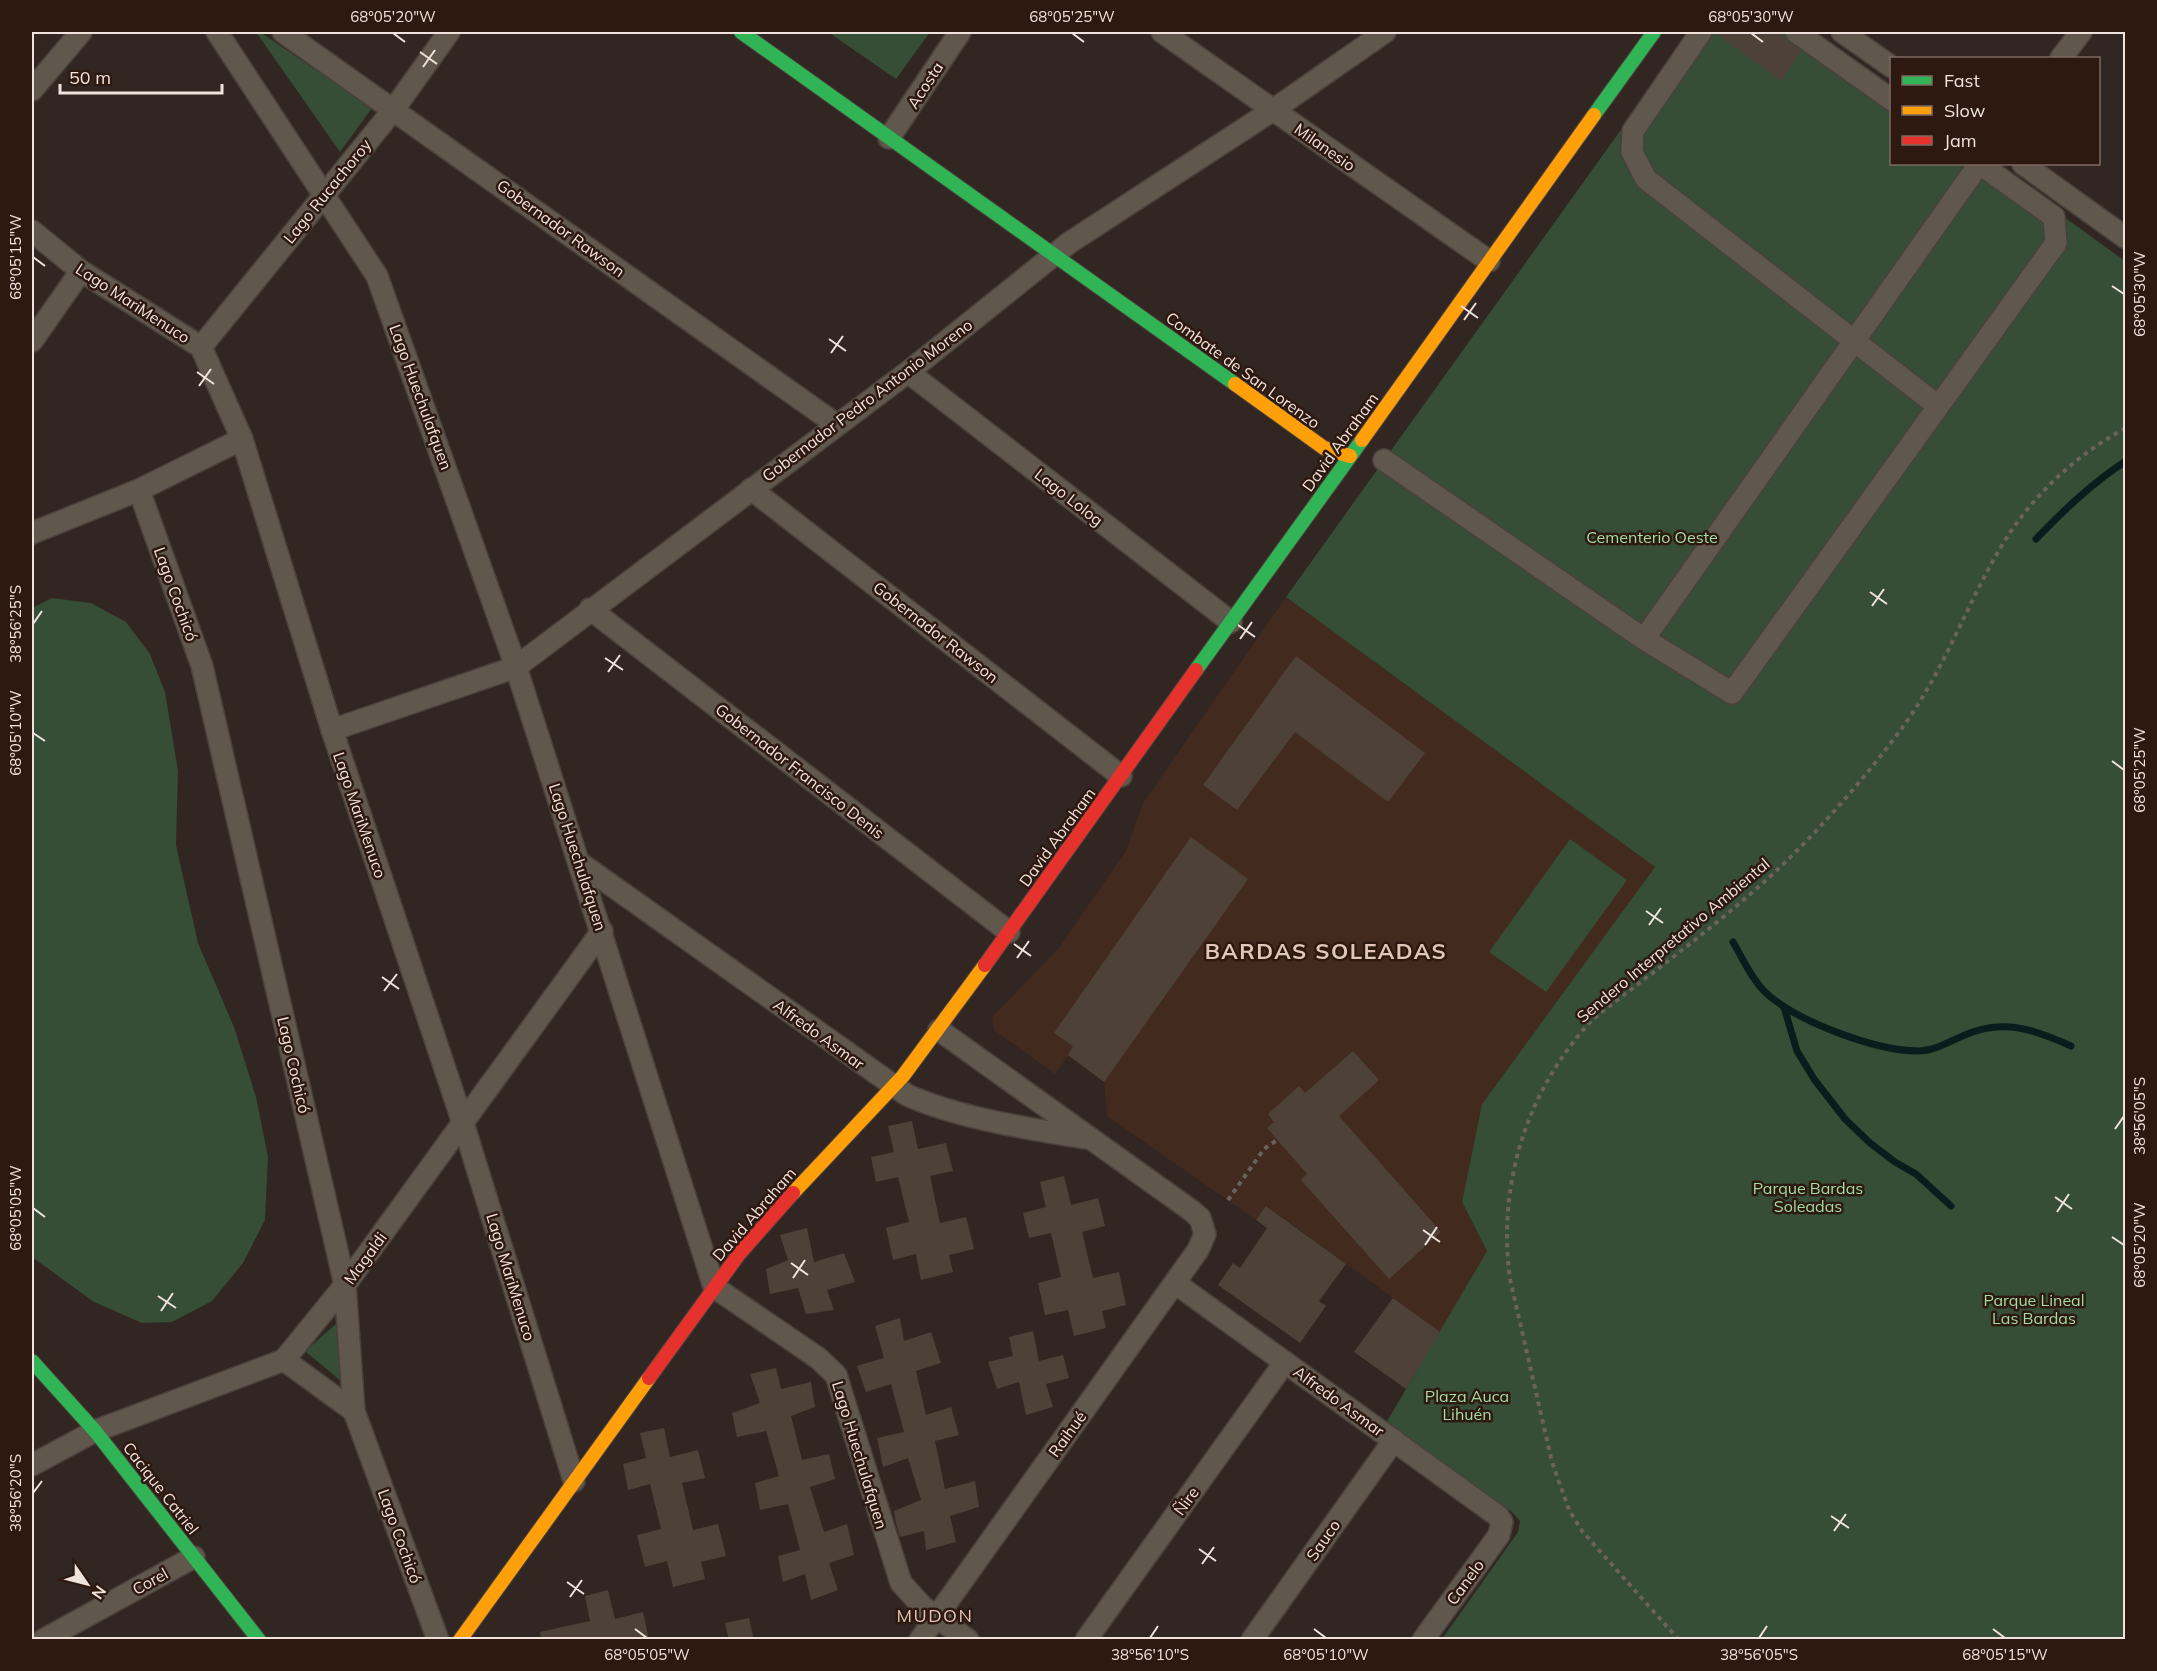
<svg xmlns="http://www.w3.org/2000/svg" width="2157" height="1671" viewBox="0 0 2157 1671" font-family="Mulish,sans-serif">
<style>
.built{fill:#432a1f}
.green{fill:#364d36}
.lines{fill:none;stroke-linecap:round;stroke-linejoin:round}
.stream{stroke:#091d1d;stroke-width:7}
.building{fill:#4e4238}
.street-casing{stroke:#4a413d;stroke-width:24}
.fast-casing{stroke:#4a413d;stroke-width:16}
.slow-casing{stroke:#4a413d;stroke-width:16}
.jam-casing{stroke:#4a413d;stroke-width:16}
.path{stroke:#6a635b;stroke-width:4;stroke-dasharray:4.5 4.5;stroke-linecap:butt}
.street{stroke:#60574d;stroke-width:21}
.fast{stroke:#30b455;stroke-width:14}
.slow{stroke:#ff9f0a;stroke-width:14}
.jam{stroke:#e5322d;stroke-width:14}
.ticks{fill:none;stroke:#f0e2dc;stroke-width:2}
.labels{text-anchor:middle;dominant-baseline:central;stroke-width:5;stroke-linejoin:round;paint-order:stroke}
.street-label{font-size:16px;fill:#f0e2dc;stroke:#2e1911}
.park-label{font-size:16px;fill:#a0dea4;stroke:#2e1911}
.neighbourhood-label{font-size:18px;letter-spacing:1.5px;fill:#e2c6ba;stroke:#2e1911}
.district-label{font-size:22px;font-weight:bold;letter-spacing:1.5px;fill:#e2c6ba;stroke:#2e1911}
.neatline{fill:none;stroke:#f0e2dc;stroke-width:2}
.ticks-label{font-size:15px;text-anchor:middle;fill:#f0e2dc}
</style>
<rect width="100%" height="100%" fill="#312621"/>
<polygon class="built" points="1286,597 1655,867 1482,1104 1462,1202 1487,1251 1440,1332 1267,1206 1256,1220 1107,1116 1104,1081 1068,1056 1055,1074 994,1030 992,1017 1058,949 1126,851 1143,803"/>
<g class="green">
<polygon points="256,32 260,32 372,108 340,152"/>
<polygon points="828,32 930,32 896,79"/>
<polygon points="1691,32 1809,32 1891,91 1892,164 1991,164 2125,261 2125,1639 1442,1639 1518,1532 1520,1521 1512,1512 1386,1423 1487,1251 1462,1202 1482,1104 1655,867 1286,597"/>
<polygon points="52,598 91,603 126,622 150,654 165,692 178,771 176,845 198,943 234,1027 256,1097 268,1157 265,1220 243,1263 212,1301 172,1322 142,1323 94,1302 32,1257 32,608"/>
<polygon points="1570,839 1627,880 1546,992 1489,952"/>
<polygon points="336,1324 341,1381 305,1351"/>
</g>
<g class="lines">
<g class="stream">
<path d="M2036,539C2064,510 2092,483 2126,461"/>
<path d="M1733,942C1743,959 1751,978 1765,992C1795,1021 1876,1051 1918,1051C1935,1051 1950,1041 1965,1035C2003,1018 2036,1030 2071,1046"/>
<polyline points="1784,1007 1797,1051 1814,1079 1845,1119 1870,1143 1895,1162 1916,1174 1951,1206"/>
</g>
</g>
<g class="building">
<polygon points="1714,32 1780,32 1788,42 1801,51 1781,81"/>
<polygon points="1296,656 1425,753 1388,802 1295,732 1237,810 1203,785"/>
<polygon points="1191,837 1248,879 1104,1082 1068,1055 1073,1046 1054,1033"/>
<polygon points="1353,1051 1379,1080 1339,1116 1441,1232 1389,1279 1301,1180 1307,1174 1267,1128 1274,1122 1268,1114 1299,1086 1305,1093"/>
<polygon points="912,1121 918,1149 946,1143 953,1171 930,1176 940,1223 966,1217 974,1249 949,1255 953,1272 921,1280 916,1254 893,1260 886,1228 909,1222 898,1177 876,1182 871,1157 894,1152 888,1126"/>
<polygon points="1064,1176 1071,1205 1098,1198 1105,1226 1082,1232 1093,1278 1119,1272 1126,1305 1102,1311 1106,1328 1074,1336 1068,1310 1045,1315 1038,1283 1061,1277 1051,1233 1029,1238 1023,1213 1046,1207 1040,1182"/>
<polygon points="1266,1206 1346,1264 1319,1301 1326,1306 1300,1343 1218,1285 1233,1263 1240,1268 1267,1228 1256,1220"/>
<polygon points="807,1228 814,1262 844,1253 855,1282 827,1290 834,1310 806,1314 798,1288 770,1294 766,1269 788,1260 780,1235"/>
<polygon points="1393,1298 1440,1332 1406,1389 1354,1352"/>
<polygon points="900,1318 904,1341 931,1332 941,1363 916,1371 926,1415 951,1407 959,1435 935,1441 945,1489 975,1481 979,1507 950,1516 956,1542 926,1550 924,1531 900,1537 896,1523 894,1511 921,1500 908,1458 883,1467 877,1438 904,1432 891,1384 866,1392 857,1366 884,1358 875,1326"/>
<polygon points="1033,1331 1039,1361 1063,1355 1069,1378 1046,1384 1053,1407 1026,1415 1019,1382 997,1389 988,1362 1013,1356 1009,1337"/>
<polygon points="776,1368 781,1389 811,1382 815,1407 791,1416 802,1460 829,1454 835,1479 810,1487 824,1532 847,1524 854,1555 829,1563 838,1590 811,1600 805,1574 783,1582 778,1556 800,1550 788,1504 760,1510 755,1483 779,1476 766,1431 737,1437 732,1413 760,1403 750,1374"/>
<polygon points="664,1428 670,1457 698,1450 705,1478 682,1483 693,1530 718,1524 726,1556 701,1562 705,1579 673,1587 667,1561 645,1567 637,1535 661,1529 650,1484 628,1490 623,1464 646,1458 640,1433"/>
<polygon points="608,1590 615,1619 643,1612 649,1640 541,1640 540,1632 590,1621 585,1596"/>
<polygon points="749,1618 754,1640 729,1640 725,1623"/>
</g>
<g class="lines">
<g class="street-casing">
<g id="street">
<polyline points="217,32 377,276 516,667 714,1287 818,1358 836,1375 901,1583 923,1607 968,1640"/>
<polyline points="283,32 837,425"/>
<polyline points="1162,32 1489,261"/>
<polyline points="1701,32 1633,131 1632,152 1646,179 1938,406"/>
<polyline points="1796,32 1892,100"/>
<polyline points="1842,32 1892,67"/>
<polyline points="2061,58 2081,32"/>
<polyline points="32,90 81,32"/>
<polyline points="889,138 960,32"/>
<polyline points="2023,164 2126,238"/>
<polyline points="32,231 81,271 201,347 242,439 332,730 463,1123 574,1481"/>
<polyline points="32,341 81,271"/>
<polyline points="201,347 394,109 449,32"/>
<polyline points="908,372 1231,622"/>
<polyline points="1384,460 1644,639 1732,693 2056,243 2054,217 1980,164"/>
<polyline points="751,489 1121,776"/>
<polyline points="139,490 202,666 345,1285 354,1411 438,1640"/>
<polyline points="32,533 139,490 242,439"/>
<polyline points="590,609 1009,932"/>
<polyline points="1644,639 1979,164"/>
<polyline points="332,730 516,667 908,372 1069,243 1273,110 1385,32"/>
<path d="M580,863L907,1095C958,1118 1030,1129 1085,1138"/>
<polyline points="1175,1283 1498,1516 1502,1522 1499,1535 1423,1640"/>
<polyline points="284,1360 354,1411"/>
<polyline points="32,1465 95,1431 284,1360 345,1285 602,931"/>
<polyline points="43,1640 194,1557"/>
<polyline points="920,1640 1198,1250 1205,1234 1200,1218 1192,1211 939,1030"/>
<polyline points="1086,1640 1285,1362"/>
<polyline points="1252,1640 1394,1440"/>
</g>
</g>
<g class="fast-casing">
<g id="fast">
<polyline points="741,32 1235,384"/>
<polyline points="1594,115 1654,32"/>
<polyline points="1196,670 1362,440"/>
<polyline points="32,1361 95,1431 259,1640"/>
</g>
</g>
<g class="slow-casing">
<g id="slow">
<polyline points="1235,384 1324,448 1350,456"/>
<polyline points="1362,440 1594,115"/>
<polyline points="793,1193 903,1076 985,965"/>
<polyline points="460,1640 649,1378"/>
</g>
</g>
<g class="jam-casing">
<g id="jam">
<polyline points="985,965 1196,670"/>
<polyline points="649,1378 739,1254 793,1193"/>
</g>
</g>
<g class="path">
<polyline points="1228,1200 1264,1149 1277,1140"/>
<path d="M1679,1640L1582,1531L1569,1510L1552,1462L1510,1279C1497,1184 1527,1089 1593,1019C1648,976 1704,935 1756,889C1806,846 1863,781 1902,728C1945,670 1967,602 2004,542C2033,495 2077,454 2126,428"/>
</g>
<use href="#street" class="street"/>
<use href="#fast" class="fast"/>
<use href="#slow" class="slow"/>
<use href="#jam" class="jam"/>
</g>
<path class="ticks" d="M393,33L405,42M1072,33L1084,42M1751,33L1763,42M420,52L437,64M423,67L435,50M33,257L45,266M2112,286L2124,294M1461,306L1478,318M1464,320L1476,303M829,339L846,351M831,353L843,336M197,372L214,384M199,386L211,369M1870,592L1887,604M1872,606L1884,589M33,624L42,611M1238,625L1255,637M1240,639L1252,622M605,658L623,670M608,672L620,655M33,733L45,741M2112,761L2124,770M1646,911L1663,923M1649,925L1661,908M1014,944L1031,956M1017,958L1029,941M382,977L399,989M384,991L397,974M2115,1129L2124,1116M2055,1197L2072,1209M33,1208L45,1217M2057,1212L2069,1194M1423,1230L1440,1242M2112,1237L2124,1245M1425,1245L1437,1227M791,1263L808,1275M793,1278L805,1260M158,1296L176,1308M161,1311L173,1293M33,1493L42,1481M1831,1516L1849,1528M1834,1531L1846,1514M1199,1549L1216,1561M1202,1564L1214,1547M567,1582L584,1594M570,1597L582,1580M635,1629L647,1638M1314,1629L1326,1638M1993,1629L2005,1638M1150,1638L1158,1626M1759,1638L1767,1626"/>
<g class="labels">
<g class="street-label">
<text transform="translate(925 85) rotate(-57)">Acosta</text>
<text transform="translate(1325 147) rotate(35)">Milanesio</text>
<text transform="translate(327 191) rotate(-51)">Lago Rucachoroy</text>
<text transform="translate(561 228) rotate(36)">Gobernador Rawson</text>
<text transform="translate(133 303) rotate(33)">Lago MariMenuco</text>
<text transform="translate(1243 370) rotate(36)">Combate de San Lorenzo</text>
<text transform="translate(421 397) rotate(70)">Lago Huechulafquen</text>
<text transform="translate(867 400) rotate(-37)">Gobernador Pedro Antonio Moreno</text>
<text transform="translate(1340 442) rotate(-54)">David Abraham</text>
<text transform="translate(1069 497) rotate(38)">Lago Lolog</text>
<text transform="translate(176 594) rotate(70)">Lago Cochicó</text>
<text transform="translate(936 632) rotate(38)">Gobernador Rawson</text>
<text transform="translate(800 771) rotate(38)">Gobernador Francisco Denis</text>
<text transform="translate(360 815) rotate(71)">Lago MariMenuco</text>
<text transform="translate(1057 837) rotate(-54)">David Abraham</text>
<text transform="translate(578 857) rotate(72)">Lago Huechulafquen</text>
<text transform="translate(1673 940) rotate(-40)">Sendero Interpretativo Ambiental</text>
<text transform="translate(819 1034) rotate(36)">Alfredo Asmar</text>
<text transform="translate(294 1065) rotate(77)">Lago Cochicó</text>
<text transform="translate(754 1214) rotate(-49)">David Abraham</text>
<text transform="translate(365 1258) rotate(-54)">Magaldi</text>
<text transform="translate(511 1277) rotate(73)">Lago MariMenuco</text>
<text transform="translate(1339 1401) rotate(36)">Alfredo Asmar</text>
<text transform="translate(1067 1434) rotate(-54)">Raihué</text>
<text transform="translate(860 1455) rotate(73)">Lago Huechulafquen</text>
<text transform="translate(161 1488) rotate(52)">Cacique Catriel</text>
<text transform="translate(1186 1501) rotate(-54)">Ñire</text>
<text transform="translate(400 1536) rotate(70)">Lago Cochicó</text>
<text transform="translate(1323 1540) rotate(-55)">Sauco</text>
<text transform="translate(150 1581) rotate(-29)">Corel</text>
<text transform="translate(1465 1582) rotate(-54)">Canelo</text>
</g>
<g class="park-label">
<text x="1652" y="537">Cementerio Oeste</text>
<text x="1808" y="1188">Parque Bardas<tspan x="1808" dy="18">Soleadas</tspan></text>
<text x="2034" y="1300">Parque Lineal<tspan x="2034" dy="18">Las Bardas</tspan></text>
<text x="1467" y="1396">Plaza Auca<tspan x="1467" dy="18">Lihuén</tspan></text>
</g>
<g class="neighbourhood-label">
<text x="935" y="1615">MUDON</text>
</g>
<g class="district-label">
<text x="1326" y="951">BARDAS SOLEADAS</text>
</g>
</g>
<rect width="2157" height="1671" fill="none" stroke="#2e1911" stroke-width="66"/>
<rect x="1890" y="57" width="210" height="108" fill="#2e1911" stroke="#7c6962" stroke-width="1.5"/>
<rect x="1902" y="76" width="30" height="9" fill="#30b455" stroke="#7c6962" stroke-width="1.5"/>
<text x="1944" y="87" font-size="18" fill="#f0e2dc">Fast</text>
<rect x="1902" y="106" width="30" height="9" fill="#ff9f0a" stroke="#7c6962" stroke-width="1.5"/>
<text x="1944" y="117" font-size="18" fill="#f0e2dc">Slow</text>
<rect x="1902" y="136" width="30" height="9" fill="#e5322d" stroke="#7c6962" stroke-width="1.5"/>
<text x="1944" y="147" font-size="18" fill="#f0e2dc">Jam</text>
<g transform="translate(87 1584) rotate(125)" stroke="#2e1911" stroke-width="4.5" paint-order="stroke">
<path d="M0-4.5L10 22L0 15L-10 22Z" fill="#f0e2dc"/>
<text y="-9" font-size="16" font-weight="bold" text-anchor="middle" fill="#f0e2dc">N</text>
</g>
<path d="M60 84v9h162v-9" fill="none" stroke="#f0e2dc" stroke-width="3"/>
<text x="69" y="84" font-size="18" fill="#f0e2dc" stroke="#2e1911" stroke-width="4.5" paint-order="stroke">50 m</text>
<rect x="33" y="33" width="2091" height="1605" class="neatline"/>
<g class="ticks-label">
<text x="393" y="22">68°05'20"W</text>
<text x="1072" y="22">68°05'25"W</text>
<text x="1751" y="22">68°05'30"W</text>
<text transform="translate(16 257) rotate(-90)" y="5">68°05'15"W</text>
<text transform="translate(2140 294) rotate(-90)" y="5">68°05'30"W</text>
<text transform="translate(16 624) rotate(-90)" y="5">38°56'25"S</text>
<text transform="translate(16 733) rotate(-90)" y="5">68°05'10"W</text>
<text transform="translate(2140 770) rotate(-90)" y="5">68°05'25"W</text>
<text transform="translate(2140 1116) rotate(-90)" y="5">38°56'05"S</text>
<text transform="translate(16 1208) rotate(-90)" y="5">68°05'05"W</text>
<text transform="translate(2140 1245) rotate(-90)" y="5">68°05'20"W</text>
<text transform="translate(16 1493) rotate(-90)" y="5">38°56'20"S</text>
<text x="647" y="1660">68°05'05"W</text>
<text x="1150" y="1660">38°56'10"S</text>
<text x="1326" y="1660">68°05'10"W</text>
<text x="1759" y="1660">38°56'05"S</text>
<text x="2005" y="1660">68°05'15"W</text>
</g>
</svg>
